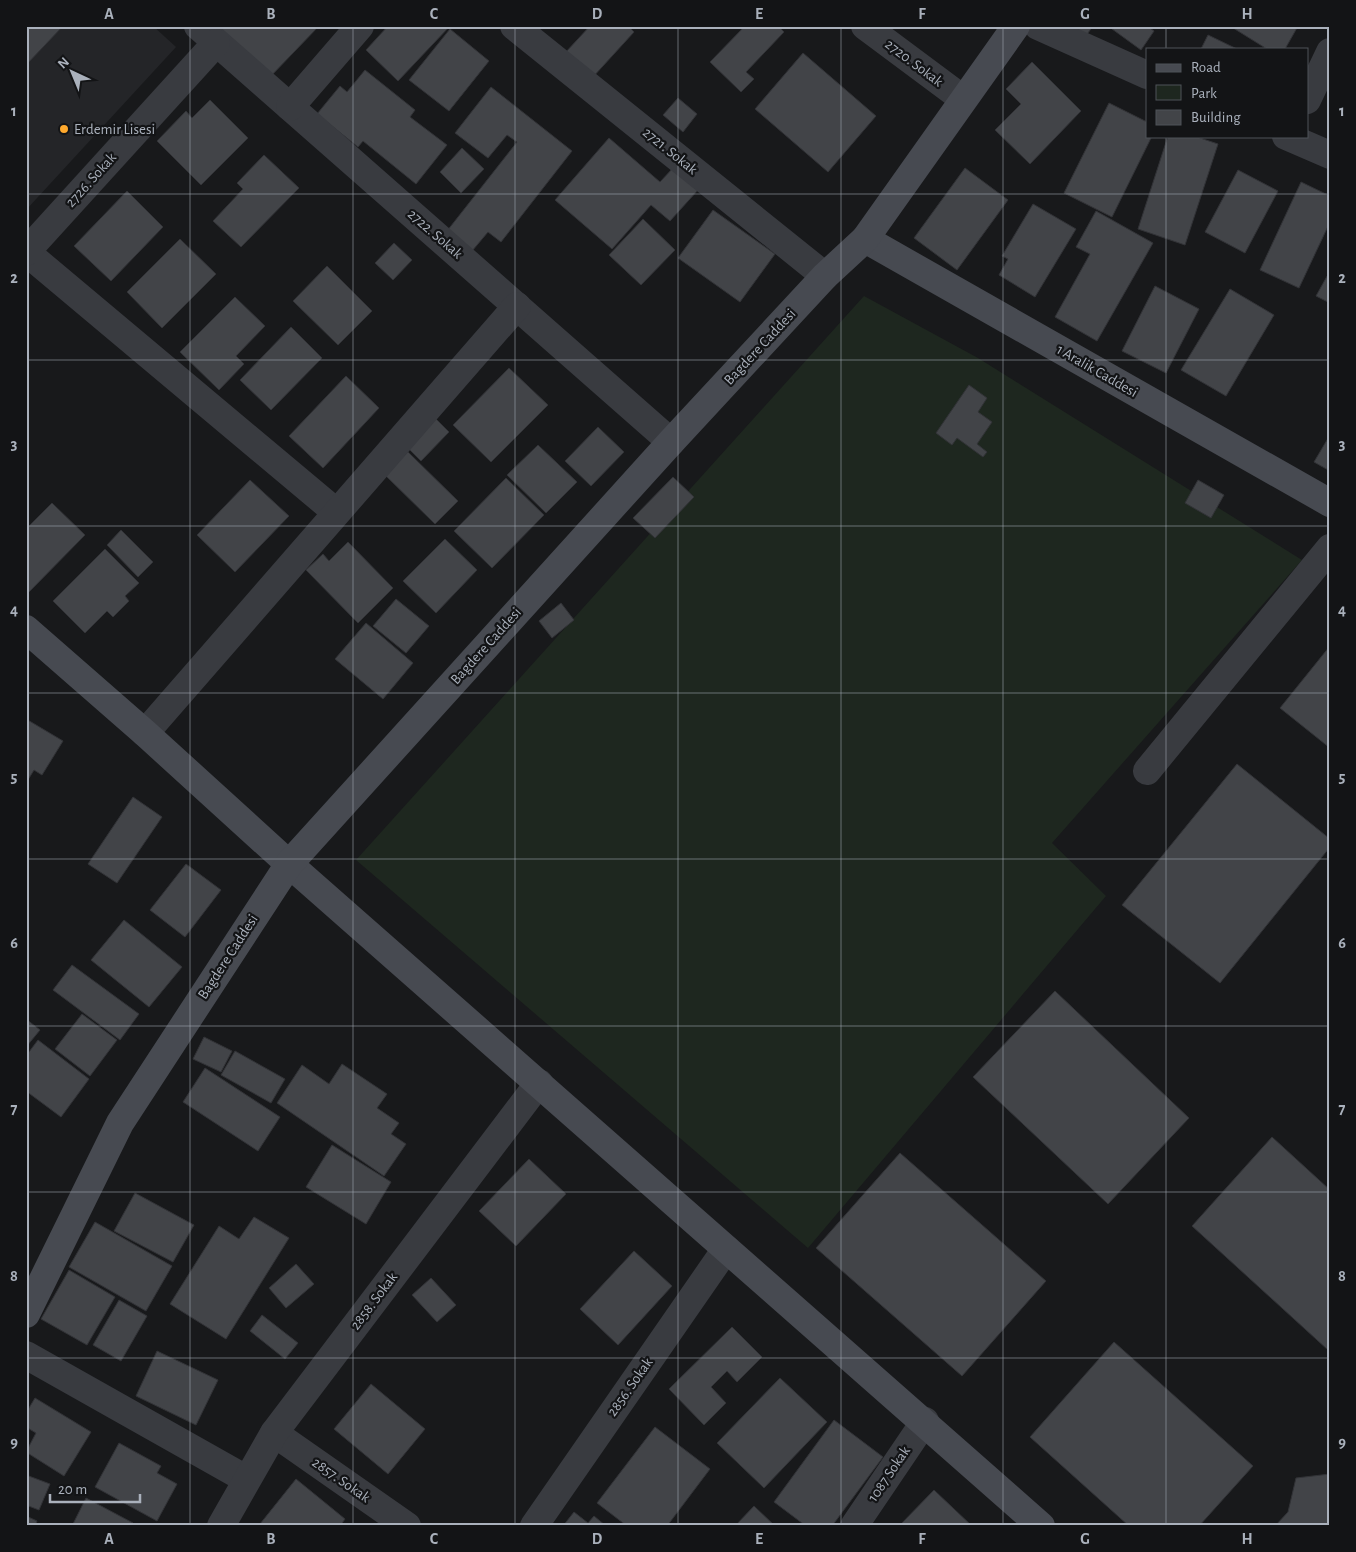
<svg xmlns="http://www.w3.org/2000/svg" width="1356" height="1552" viewBox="0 0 1356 1552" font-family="'Alegreya Sans',sans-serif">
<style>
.built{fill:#242528}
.green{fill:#1e271f}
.building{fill:#424448;stroke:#323337}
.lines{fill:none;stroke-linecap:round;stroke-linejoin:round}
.street{stroke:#393b40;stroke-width:28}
.secondary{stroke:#474a51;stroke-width:28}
.grid{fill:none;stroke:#aab1bc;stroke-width:1;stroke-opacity:0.55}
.poi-dot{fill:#ffa92d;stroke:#131416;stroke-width:2}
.labels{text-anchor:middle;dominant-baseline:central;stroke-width:4.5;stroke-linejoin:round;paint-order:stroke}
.street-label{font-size:15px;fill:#aab1bc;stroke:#131416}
.poi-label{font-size:15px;fill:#aab1bc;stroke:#131416;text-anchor:start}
.neatline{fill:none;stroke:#aab1bc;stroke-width:2}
.grid-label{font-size:16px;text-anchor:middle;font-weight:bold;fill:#aab1bc}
</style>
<rect width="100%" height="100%" fill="#18191b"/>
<polygon class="built" points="26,26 153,26 176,47 26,210"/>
<polygon class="green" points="864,296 978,358 1302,560 1052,843 1106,896 808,1248 356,860"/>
<g class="building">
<polygon points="26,26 63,26 26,65"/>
<polygon points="216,26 319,26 269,78"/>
<polygon points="388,26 450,26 398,81 366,50"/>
<polygon points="590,26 628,26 634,32 592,78 565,53"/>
<polygon points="745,26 778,26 784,32 746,72 754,79 741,92 710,62"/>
<polygon points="1061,26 1093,26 1080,44"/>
<polygon points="1108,26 1147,26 1154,31 1141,50"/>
<polygon points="1230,26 1298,26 1285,49 1267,49"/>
<polygon points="450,29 489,61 449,111 409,80"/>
<polygon points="1208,35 1237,49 1201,49"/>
<polygon points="803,53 876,116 828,172 755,109"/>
<polygon points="1032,62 1081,111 1030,164 995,130 1021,104 1006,89"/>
<polygon points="365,70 415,110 410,117 447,145 416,184 363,141 358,147 317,114 340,86 347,92"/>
<polygon points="491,87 572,151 501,242 488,232 472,251 447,231 517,142 507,135 488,158 455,133"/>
<polygon points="678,98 697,114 683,132 663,115"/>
<polygon points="210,100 248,138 201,185 157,141 186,111 192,118"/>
<polygon points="1109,103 1147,122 1147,136 1152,136 1112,217 1064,193"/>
<polygon points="1168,136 1194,136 1218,144 1185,245 1138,229"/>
<polygon points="609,138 660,182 673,168 698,190 670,221 651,205 612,249 555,200"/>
<polygon points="462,148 484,169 461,193 440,172"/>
<polygon points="264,155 299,188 241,247 213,221 243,189 237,183"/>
<polygon points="965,168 1008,200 957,270 914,238"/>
<polygon points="1238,170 1278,191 1245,253 1205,232"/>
<polygon points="1301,182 1330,196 1330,222 1299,288 1260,270"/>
<polygon points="127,191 163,227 111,281 74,246"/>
<polygon points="1033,204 1076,229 1035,297 999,275 1008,259 1002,256"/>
<polygon points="713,210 775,254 740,302 678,258"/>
<polygon points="1096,211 1153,243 1097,341 1055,317 1090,254 1076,247"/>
<polygon points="643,219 675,250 641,285 609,255"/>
<polygon points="180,239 216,274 162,328 127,292"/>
<polygon points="394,243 412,260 393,280 375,263"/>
<polygon points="327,266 372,311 338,345 293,301"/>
<polygon points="1330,271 1330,303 1316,296"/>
<polygon points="1155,286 1199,309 1166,373 1122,351"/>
<polygon points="1230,289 1274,315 1226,396 1181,370"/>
<polygon points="235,297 265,326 236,356 244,364 219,390 180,352"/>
<polygon points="291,327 322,358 271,410 240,380"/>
<polygon points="509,368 548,405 491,462 453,425"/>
<polygon points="346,376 379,408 323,468 289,436"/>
<polygon points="969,385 987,398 978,412 992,422 977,444 987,452 983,457 957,438 952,445 936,433"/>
<polygon points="436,419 449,432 421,461 408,448"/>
<polygon points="598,427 624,452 591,486 565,461"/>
<polygon points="1330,435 1330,471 1314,462"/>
<polygon points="538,445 577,482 546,513 507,475"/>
<polygon points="408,452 458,501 435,524 385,475"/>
<polygon points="673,477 694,497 655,538 633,518"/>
<polygon points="506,478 544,515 492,568 454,531"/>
<polygon points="250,480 289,516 235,572 197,535"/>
<polygon points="1198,480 1224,495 1211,518 1185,503"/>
<polygon points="52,503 85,535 27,594 26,529"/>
<polygon points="121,530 153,562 138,577 107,545"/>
<polygon points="445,539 477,570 436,613 403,581"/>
<polygon points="348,542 393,588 358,623 306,570 323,554 329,561"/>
<polygon points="105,549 139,583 125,596 129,601 113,617 107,611 85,633 53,601"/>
<polygon points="396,599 429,626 406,653 373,626"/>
<polygon points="561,603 574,620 552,638 539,621"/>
<polygon points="366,623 413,663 383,699 335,659"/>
<polygon points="1330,646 1330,748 1280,708"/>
<polygon points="26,719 63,741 42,775 34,770 26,783"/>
<polygon points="1237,764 1330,839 1330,847 1220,983 1122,905"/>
<polygon points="133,797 162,817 117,883 88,864"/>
<polygon points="186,864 221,890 185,937 150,910"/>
<polygon points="124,920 182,967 149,1007 91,960"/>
<polygon points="72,965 139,1014 120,1040 53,990"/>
<polygon points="1055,991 1189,1118 1108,1204 973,1077"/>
<polygon points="82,1014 117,1040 90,1076 55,1049"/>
<polygon points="26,1019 40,1030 26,1047"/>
<polygon points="204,1037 232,1051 221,1072 193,1059"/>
<polygon points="38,1040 89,1079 61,1117 26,1091 26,1056"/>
<polygon points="235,1051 285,1079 271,1103 221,1075"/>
<polygon points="342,1064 387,1094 377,1108 399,1123 391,1134 406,1144 384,1176 277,1103 302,1065 329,1084"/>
<polygon points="205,1068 280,1117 258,1151 183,1102"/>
<polygon points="1272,1137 1330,1190 1328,1350 1192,1226"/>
<polygon points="332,1145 391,1182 366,1224 306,1187"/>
<polygon points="900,1153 1046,1281 962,1376 816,1248"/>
<polygon points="529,1159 566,1194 516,1246 479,1211"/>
<polygon points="135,1193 194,1225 173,1262 114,1231"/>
<polygon points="254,1217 289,1238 226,1339 170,1304 219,1226 239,1239"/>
<polygon points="95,1222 172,1266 146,1311 69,1267"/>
<polygon points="634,1251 672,1286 618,1345 580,1309"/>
<polygon points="296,1264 314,1284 286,1308 269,1288"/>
<polygon points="69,1270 115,1297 87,1345 41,1319"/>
<polygon points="431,1278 456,1305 437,1322 412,1295"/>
<polygon points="119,1300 147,1316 121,1361 93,1345"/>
<polygon points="262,1315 298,1343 285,1359 250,1331"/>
<polygon points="732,1327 762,1357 737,1382 727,1371 711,1387 726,1403 704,1425 669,1389"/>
<polygon points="1114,1342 1253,1466 1199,1526 1129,1526 1030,1437"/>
<polygon points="157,1351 218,1380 196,1425 136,1396"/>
<polygon points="780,1378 827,1422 764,1488 717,1443"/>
<polygon points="371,1384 425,1429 388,1474 334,1429"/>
<polygon points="35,1398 91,1432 64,1476 26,1452 36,1433 26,1427 26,1413"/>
<polygon points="834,1420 883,1457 832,1526 806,1526 774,1502"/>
<polygon points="655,1427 710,1469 667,1526 627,1526 597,1503"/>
<polygon points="119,1443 161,1466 157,1473 177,1484 157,1521 95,1487"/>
<polygon points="1330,1474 1330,1526 1275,1526 1288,1512 1296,1478"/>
<polygon points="26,1475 50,1484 39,1510 26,1505"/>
<polygon points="296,1479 345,1519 340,1526 263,1526 260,1524"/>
<polygon points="934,1490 972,1526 899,1526"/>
<polygon points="86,1498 133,1523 131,1526 72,1526"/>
<polygon points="754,1506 775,1526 735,1526"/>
<polygon points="574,1512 588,1523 594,1516 606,1526 563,1526"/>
<polygon points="26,1516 37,1521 35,1526 26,1526"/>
</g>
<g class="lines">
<g class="street">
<polyline points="198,26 671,442"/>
<polyline points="514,26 825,276"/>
<polyline points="865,26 963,99"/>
<polyline points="1038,26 1147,75"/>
<polyline points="1307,100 1330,52"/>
<polyline points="290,107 360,26"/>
<polyline points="1286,136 1330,155"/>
<polyline points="26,252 336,512"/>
<polyline points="26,252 216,43"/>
<polyline points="145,733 517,306"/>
<polyline points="1147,771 1330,548"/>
<polyline points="26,1355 246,1479"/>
<polyline points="274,1433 407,1526"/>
<polyline points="221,1526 274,1433 539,1083"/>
<polyline points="534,1526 726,1249"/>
<polyline points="854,1526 925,1421"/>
</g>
<g class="secondary">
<polyline points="865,239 1330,503"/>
<polyline points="26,629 145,733 289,864 1041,1526"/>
<polyline points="26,1314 120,1123 289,864 671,442 825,276 865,239 1016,26"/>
</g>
</g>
<path class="grid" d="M190,26V1526M353,26V1526M515,26V1526M678,26V1526M841,26V1526M1003,26V1526M1166,26V49M1166,136V1526M26,194H1330M26,360H1330M26,526H1330M26,693H1330M26,859H1330M26,1026H1330M26,1192H1330M26,1358H1330"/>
<circle class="poi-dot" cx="64" cy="129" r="5"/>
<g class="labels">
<g class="street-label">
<text transform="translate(914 63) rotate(37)">2720. Sokak</text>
<text transform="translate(670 151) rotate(39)">2721. Sokak</text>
<text transform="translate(91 180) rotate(-48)">2726. Sokak</text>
<text transform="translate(435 234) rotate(41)">2722. Sokak</text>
<text transform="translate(760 347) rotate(-47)">Bagdere Caddesi</text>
<text transform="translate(1097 371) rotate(30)">1 Aralik Caddesi</text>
<text transform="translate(486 646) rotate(-48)">Bagdere Caddesi</text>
<text transform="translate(228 957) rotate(-57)">Bagdere Caddesi</text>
<text transform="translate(374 1301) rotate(-53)">2858. Sokak</text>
<text transform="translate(630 1387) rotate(-55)">2856. Sokak</text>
<text transform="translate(889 1474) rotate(-56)">1087 Sokak</text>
<text transform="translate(341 1480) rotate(35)">2857. Sokak</text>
</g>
<g class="poi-label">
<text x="74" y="129">Erdemir Lisesi</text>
</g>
</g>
<rect width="1356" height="1552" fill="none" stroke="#131416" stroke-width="55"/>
<rect x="1146" y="48" width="162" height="90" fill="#131416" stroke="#4f5358"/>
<rect x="1156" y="64" width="25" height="8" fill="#474a51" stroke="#4f5358"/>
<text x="1191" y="72" font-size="15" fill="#aab1bc">Road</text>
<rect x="1156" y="85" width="25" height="15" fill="#1e271f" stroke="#4f5358"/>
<text x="1191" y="98" font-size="15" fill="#aab1bc">Park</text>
<rect x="1156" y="110" width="25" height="15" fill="#424448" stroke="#4f5358"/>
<text x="1191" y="122" font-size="15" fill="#aab1bc">Building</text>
<g transform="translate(72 72) rotate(316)" stroke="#131416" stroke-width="4" paint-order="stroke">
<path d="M0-4L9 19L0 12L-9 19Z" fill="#aab1bc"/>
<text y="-8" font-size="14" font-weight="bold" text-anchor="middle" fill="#aab1bc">N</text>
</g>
<path d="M50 1494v8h90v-8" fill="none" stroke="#aab1bc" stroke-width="2.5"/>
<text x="58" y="1494" font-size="15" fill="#aab1bc" stroke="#131416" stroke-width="4" paint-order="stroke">20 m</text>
<rect x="28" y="28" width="1300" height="1496" class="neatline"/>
<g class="grid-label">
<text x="109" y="19">A</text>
<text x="271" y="19">B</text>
<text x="434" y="19">C</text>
<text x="597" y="19">D</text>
<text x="759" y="19">E</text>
<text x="922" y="19">F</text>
<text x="1085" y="19">G</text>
<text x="1247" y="19">H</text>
<text x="14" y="116">1</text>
<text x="1342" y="116">1</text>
<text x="14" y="283">2</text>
<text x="1342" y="283">2</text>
<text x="14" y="449">3</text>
<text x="1342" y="449">3</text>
<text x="14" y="615">4</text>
<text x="1342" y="615">4</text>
<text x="14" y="782">5</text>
<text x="1342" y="782">5</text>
<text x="14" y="948">6</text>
<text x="1342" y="948">6</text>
<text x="14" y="1114">7</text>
<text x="1342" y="1114">7</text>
<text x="14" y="1281">8</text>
<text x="1342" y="1281">8</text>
<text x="14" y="1447">9</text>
<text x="1342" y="1447">9</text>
<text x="109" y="1544">A</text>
<text x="271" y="1544">B</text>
<text x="434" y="1544">C</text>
<text x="597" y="1544">D</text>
<text x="759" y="1544">E</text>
<text x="922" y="1544">F</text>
<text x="1085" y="1544">G</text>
<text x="1247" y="1544">H</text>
</g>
</svg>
